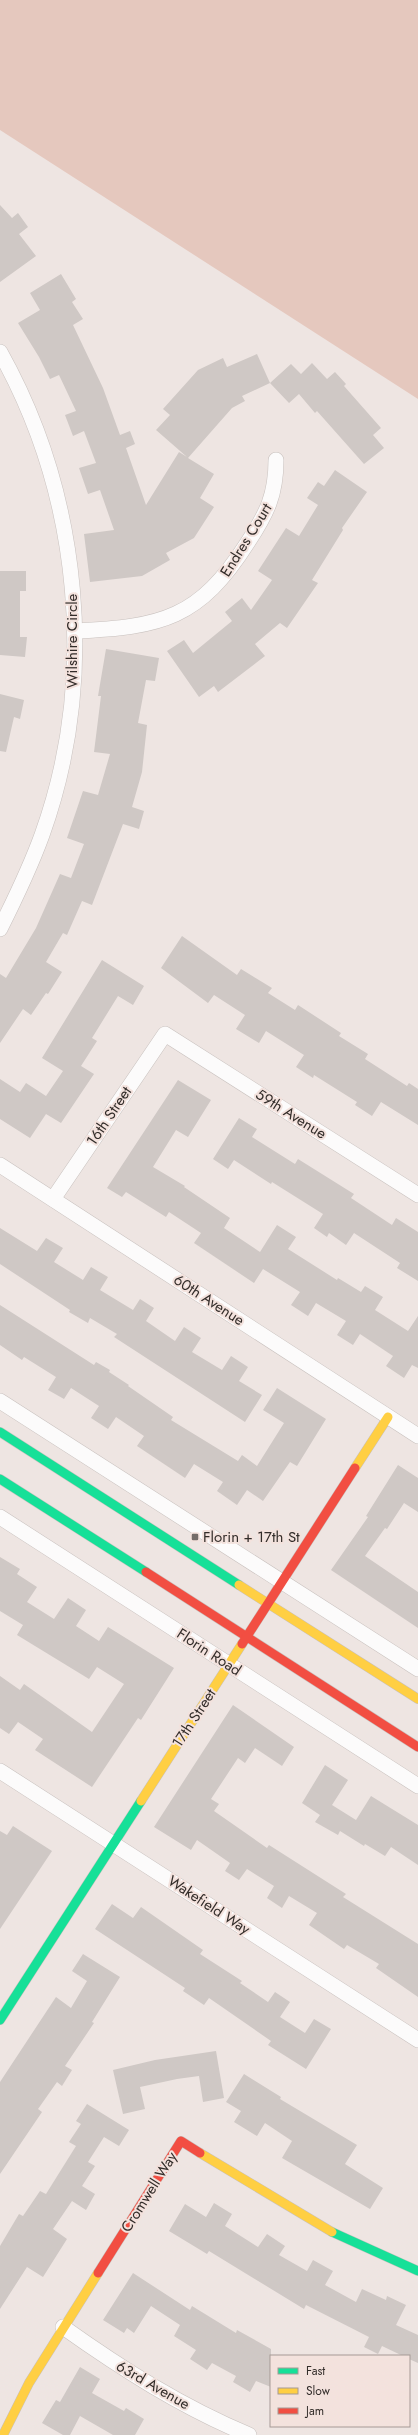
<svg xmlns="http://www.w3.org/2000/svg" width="418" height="2435" viewBox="0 0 418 2435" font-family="Jost,sans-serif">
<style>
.green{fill:#e5c8be}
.building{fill:#cfc8c5}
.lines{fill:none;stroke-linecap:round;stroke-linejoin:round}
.street-casing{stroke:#c8c1be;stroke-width:16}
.fast-casing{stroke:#c8c1be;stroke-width:10}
.slow-casing{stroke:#c8c1be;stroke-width:10}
.jam-casing{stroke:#c8c1be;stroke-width:10}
.street{stroke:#fcfbfb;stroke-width:15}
.fast{stroke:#16e098;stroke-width:9}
.slow{stroke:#ffcf43;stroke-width:9}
.jam{stroke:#f24e42;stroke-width:9}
.poi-dot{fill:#746d6a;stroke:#f3e2dd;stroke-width:1.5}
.labels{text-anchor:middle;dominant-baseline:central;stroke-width:4;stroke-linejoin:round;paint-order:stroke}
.street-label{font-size:15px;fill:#332d2a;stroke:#f3e2dd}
.poi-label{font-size:15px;fill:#332d2a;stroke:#f3e2dd;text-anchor:start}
</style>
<rect width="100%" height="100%" fill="#eee5e2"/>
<polygon class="green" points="0,0 418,0 418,399 0,130"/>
<g class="building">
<polygon points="0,205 12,218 18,213 28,227 19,234 36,256 0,282"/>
<polygon points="61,274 76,299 72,302 83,319 73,325 103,388 120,435 130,431 135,444 126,448 146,505 179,452 187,457 156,430 170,415 163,409 198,370 223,358 227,367 257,354 270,383 242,396 245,401 232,408 188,458 214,474 200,498 214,507 194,538 166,553 170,560 142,576 90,582 84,534 114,530 100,490 88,494 79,468 96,463 84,431 73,436 65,415 76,411 59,375 50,379 39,357 18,323 40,310 30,293"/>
<polygon points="312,363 327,379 335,372 346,384 344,386 381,428 373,435 384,448 364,464 317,411 315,413 299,394 289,403 270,383 291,364 301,374"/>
<polygon points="335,470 367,492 342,528 343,530 312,580 318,583 287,628 280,623 255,644 265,656 218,692 214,686 199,697 167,651 184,640 193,653 232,621 225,612 242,598 251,610 272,580 258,571 286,528 299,536 318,505 307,498 318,482 324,486"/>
<polygon points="0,571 26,571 26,591 20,591 20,637 27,637 25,657 0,655"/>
<polygon points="106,649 159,658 155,681 146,680 138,723 147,725 142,772 132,807 144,811 139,829 123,824 92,905 82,901 67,935 63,933 46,962 62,972 48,994 46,993 31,1015 23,1009 0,1043 0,974 6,978 36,928 60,874 71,878 84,844 67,838 83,791 98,795 110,754 94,752 101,696 98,696"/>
<polygon points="0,694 24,700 20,719 14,717 6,752 0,751"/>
<polygon points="182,936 237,975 241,969 272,988 268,993 295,1010 298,1005 341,1033 339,1036 368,1054 365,1059 407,1086 409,1083 418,1089 418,1125 381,1102 372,1116 355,1105 357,1102 314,1075 313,1078 296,1067 304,1055 266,1031 259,1043 236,1029 245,1015 214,995 208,1003 161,968"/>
<polygon points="102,960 144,986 133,1005 118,996 92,1038 97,1041 81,1066 94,1074 61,1123 46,1114 30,1138 0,1119 0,1079 20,1092 26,1083 46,1096 63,1071 42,1058"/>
<polygon points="178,1080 211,1100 188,1137 176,1130 153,1167 185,1186 184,1187 230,1218 224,1228 260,1252 277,1225 296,1237 288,1249 337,1280 338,1278 361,1292 365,1286 383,1297 375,1310 408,1331 418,1316 418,1368 412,1365 404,1378 386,1366 393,1356 360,1334 353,1345 337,1335 346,1321 316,1303 308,1316 291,1305 300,1292 263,1269 254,1283 194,1243 201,1233 169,1212 166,1217 126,1192 122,1197 107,1188"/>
<polygon points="239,1118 257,1129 252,1137 295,1164 298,1159 354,1194 351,1198 392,1225 396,1218 418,1232 418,1281 397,1268 400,1263 354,1233 346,1245 329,1233 327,1237 314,1228 323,1214 272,1182 271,1184 234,1160 228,1169 213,1159"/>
<polygon points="0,1228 37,1251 46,1238 63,1248 54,1262 83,1280 91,1267 108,1277 100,1290 133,1310 140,1299 154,1308 146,1321 175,1341 184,1327 201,1338 192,1352 222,1370 231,1356 248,1367 239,1381 262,1395 245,1422 114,1337 117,1334 90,1318 88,1323 69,1312 70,1310 0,1264"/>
<polygon points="0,1305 94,1365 96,1362 110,1370 109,1372 129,1385 128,1386 173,1417 171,1420 238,1461 242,1455 257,1466 284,1423 263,1410 277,1388 326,1419 297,1466 290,1462 263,1501 247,1490 237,1505 217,1491 223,1482 194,1464 185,1478 137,1446 144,1436 116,1417 108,1429 91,1418 99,1406 71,1388 64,1399 48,1390 56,1377 24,1357 22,1360 0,1345"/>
<polygon points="398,1465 418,1478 418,1512 404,1503 387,1529 385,1528 365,1556 418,1592 418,1628 331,1570 368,1517 366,1516"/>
<polygon points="0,1557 20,1569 17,1574 37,1587 27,1602 54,1619 68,1598 86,1610 76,1626 99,1641 108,1627 174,1668 141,1720 138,1718 92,1787 35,1750 43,1739 18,1722 9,1734 0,1728 0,1676 20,1690 24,1684 92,1732 124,1684 97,1667 89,1679 17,1635 23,1625 0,1611"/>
<polygon points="233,1705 294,1747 282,1766 255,1748 245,1763 238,1758 211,1799 219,1804 214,1811 267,1848 269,1845 346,1894 343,1897 418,1944 418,1997 376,1968 379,1964 347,1945 344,1949 309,1925 317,1913 289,1896 282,1908 267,1898 274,1886 247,1869 239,1880 225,1871 230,1863 197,1840 191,1850 154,1827"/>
<polygon points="325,1765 348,1780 332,1805 356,1820 371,1796 418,1825 418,1865 391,1847 385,1856 365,1844 364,1846 340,1831 338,1835 315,1822 320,1815 302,1803"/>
<polygon points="13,1826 52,1851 0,1929 0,1831 7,1835"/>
<polygon points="112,1904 133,1918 141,1907 203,1950 200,1954 242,1981 240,1983 268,2002 275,1992 290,2002 280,2017 305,2033 314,2019 331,2029 306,2069 268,2045 271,2041 209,1998 204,2005 183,1991 185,1988 95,1929"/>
<polygon points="83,1954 120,1977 92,2022 94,2023 65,2066 72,2070 62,2086 57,2082 38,2109 42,2112 0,2174 0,2082 56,1997 71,2008 87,1981 72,1971"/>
<polygon points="216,2051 224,2098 203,2102 199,2076 177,2079 140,2087 145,2109 123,2114 113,2070 155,2060"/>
<polygon points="244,2074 281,2097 280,2099 357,2145 345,2164 383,2188 370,2209 282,2158 292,2141 265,2123 257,2136 234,2122 241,2111 226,2102"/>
<polygon points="87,2104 129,2130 119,2146 104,2137 88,2162 95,2166 82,2186 95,2194 86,2210 72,2201 53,2229 67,2239 43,2277 27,2267 0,2309 0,2246 19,2214 23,2216 40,2191 46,2194 76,2146 69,2142 81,2124 76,2121"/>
<polygon points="214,2203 232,2214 225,2226 258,2247 267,2234 285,2246 279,2255 307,2271 313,2260 333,2271 325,2285 356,2302 362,2289 386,2300 387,2296 406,2305 396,2325 418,2335 418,2363 409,2359 409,2356 403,2356 382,2346 378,2354 364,2347 369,2337 306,2305 304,2309 209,2251 207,2254 169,2231 185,2204 206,2217"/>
<polygon points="133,2273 190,2310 192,2306 236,2333 237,2330 271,2349 271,2387 256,2381 250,2392 233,2382 236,2376 212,2363 207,2370 190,2359 196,2350 174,2336 180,2325 151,2306 134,2333 127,2328 124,2333 103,2320"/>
<polygon points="80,2367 100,2379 92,2393 124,2411 126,2408 144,2419 135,2435 113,2435 80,2416 70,2435 63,2435 42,2423 56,2400 60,2402"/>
</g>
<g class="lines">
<g class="street-casing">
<g id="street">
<path d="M0,352C81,497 98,679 42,835C30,868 15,899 0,929"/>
<path d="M75,631C162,627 199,619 248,542C267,513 276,495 276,460"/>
<polyline points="0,1165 418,1436"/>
<polyline points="53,1199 165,1034 418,1195"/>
<polyline points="0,1401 418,1669"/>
<polyline points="0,1517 418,1786"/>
<polyline points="0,1771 418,2040"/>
<path d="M63,2327C122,2369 182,2407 249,2435"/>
</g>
</g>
<g class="fast-casing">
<g id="fast">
<polyline points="0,1432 239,1585"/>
<polyline points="0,1479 146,1572"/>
<polyline points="0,2020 141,1801"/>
<polyline points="332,2232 418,2271"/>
</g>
</g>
<g class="slow-casing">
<g id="slow">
<polyline points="355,1468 388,1417"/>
<polyline points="239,1585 418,1699"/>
<polyline points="141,1801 242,1644"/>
<polyline points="200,2153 332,2232"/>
<polyline points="3,2435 29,2383 98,2273"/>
</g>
</g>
<g class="jam-casing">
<g id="jam">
<polyline points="146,1572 418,1747"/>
<polyline points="242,1644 355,1468"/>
<polyline points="98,2273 181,2141 200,2153"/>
</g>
</g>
<use href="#street" class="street"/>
<use href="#fast" class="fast"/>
<use href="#slow" class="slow"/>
<use href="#jam" class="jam"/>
</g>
<rect class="poi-dot" x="191" y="1533" width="8" height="8" rx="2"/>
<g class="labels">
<g class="street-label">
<text transform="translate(246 540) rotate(-58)">Endres Court</text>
<text transform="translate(72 641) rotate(-90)">Wilshire Circle</text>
<text transform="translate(291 1114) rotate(32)">59th Avenue</text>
<text transform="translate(109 1116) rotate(-56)">16th Street</text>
<text transform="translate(209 1300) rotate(33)">60th Avenue</text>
<text transform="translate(209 1652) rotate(33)">Florin Road</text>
<text transform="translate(194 1718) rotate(-57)">17th Street</text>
<text transform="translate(209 1905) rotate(33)">Wakefield Way</text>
<text transform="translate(149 2192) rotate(-58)">Cromwell Way</text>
<text transform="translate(153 2385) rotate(30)">63rd Avenue</text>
</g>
<g class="poi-label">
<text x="203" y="1537">Florin + 17th St</text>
</g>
</g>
<rect x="270" y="2355" width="140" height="72" fill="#f3e2dd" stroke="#a69a95"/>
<rect x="278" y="2368" width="20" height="6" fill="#16e098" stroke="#a69a95"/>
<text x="306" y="2375" font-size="12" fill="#332d2a">Fast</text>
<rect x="278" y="2388" width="20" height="6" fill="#ffcf43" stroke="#a69a95"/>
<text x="306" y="2395" font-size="12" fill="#332d2a">Slow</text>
<rect x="278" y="2408" width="20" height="6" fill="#f24e42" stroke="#a69a95"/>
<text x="306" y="2415" font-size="12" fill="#332d2a">Jam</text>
</svg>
